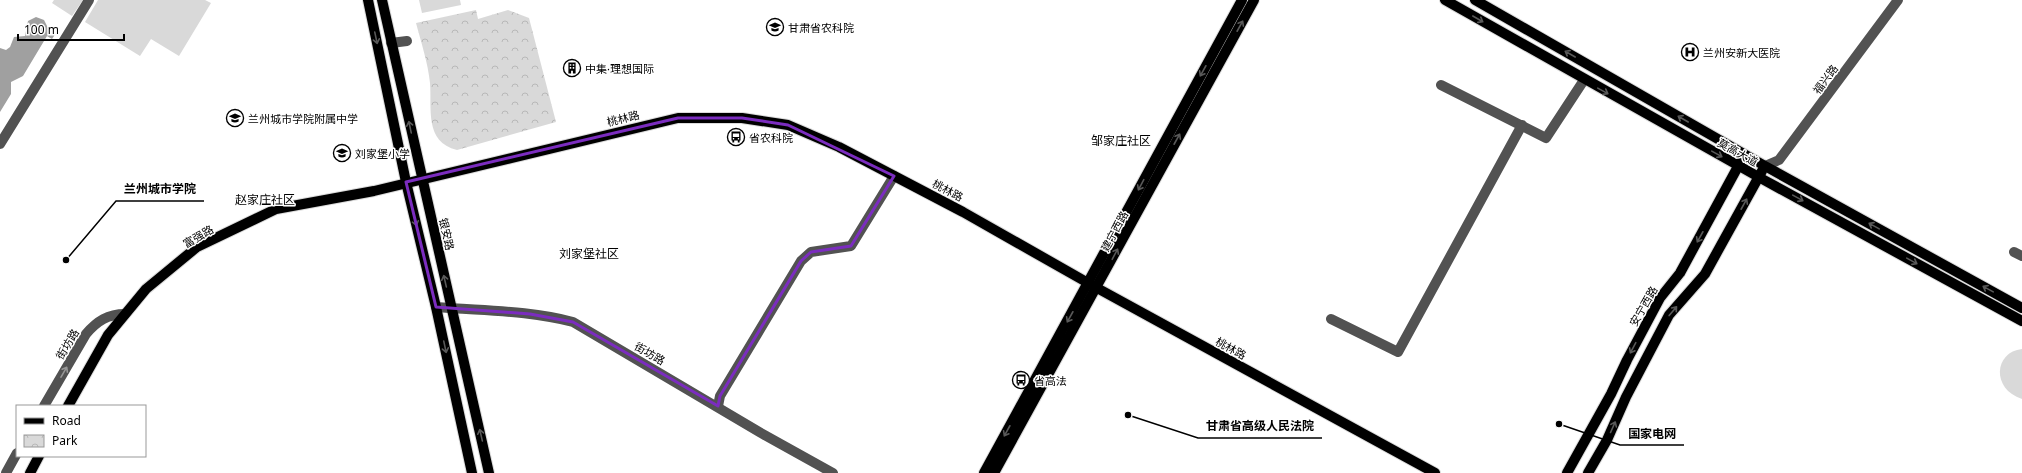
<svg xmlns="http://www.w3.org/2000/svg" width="2022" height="473" viewBox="0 0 2022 473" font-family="'Noto Sans','Noto Sans SC',sans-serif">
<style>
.grass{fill:#d9d9d9}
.park{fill:url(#park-crowns)}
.water{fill:#a0a0a0}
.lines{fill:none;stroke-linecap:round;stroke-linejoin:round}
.major-casing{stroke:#dbdbdb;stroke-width:12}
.minor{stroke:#525252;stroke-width:10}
.major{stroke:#000;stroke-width:10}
.oneway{stroke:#595959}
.oneway2{stroke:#979797}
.marked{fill:none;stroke:#7b2cbf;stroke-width:3;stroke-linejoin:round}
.labels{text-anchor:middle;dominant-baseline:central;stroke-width:3;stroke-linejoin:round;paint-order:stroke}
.poi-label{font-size:11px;fill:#000;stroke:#fff;text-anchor:start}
.street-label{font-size:11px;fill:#000;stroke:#fff}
.neighbourhood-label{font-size:12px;fill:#000;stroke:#fff}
.leader{fill:none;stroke:#000;stroke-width:1.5}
.callout-dot{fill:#000;stroke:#fff;stroke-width:1.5}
.callout-label{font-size:12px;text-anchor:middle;font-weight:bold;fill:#000;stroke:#fff;stroke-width:3;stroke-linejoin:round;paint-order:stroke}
</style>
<defs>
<pattern id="park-crowns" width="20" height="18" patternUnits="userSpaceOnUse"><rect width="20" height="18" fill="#d9d9d9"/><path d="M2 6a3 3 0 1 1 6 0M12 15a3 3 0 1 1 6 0" fill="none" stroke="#b8b8b8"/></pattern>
</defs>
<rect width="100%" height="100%" fill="#fff"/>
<g class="grass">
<polygon points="54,0 83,0 72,16 52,3"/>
<polygon points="98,0 205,0 211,3 179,56 151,39 140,56 85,22"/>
<polygon points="419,0 460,0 461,5 422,13"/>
<path d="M2022,349V399C1991,389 1994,352 2022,349Z"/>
</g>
<path class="park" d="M476,10L478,19L508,10L529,18L556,122L457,150C424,142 432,108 430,83C428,63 421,42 416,23Z"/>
<polygon class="water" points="36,17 44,20 48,28 53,29 56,33 52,39 47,36 23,76 11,82 11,94 0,112 0,48 6,50 10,47 14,37 25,36 28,21"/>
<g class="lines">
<g class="major-casing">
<g id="major">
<polyline points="368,0 406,182 436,307 472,473"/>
<polyline points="382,0 489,473"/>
<polyline points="1445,0 1764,180 2022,321"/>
<polyline points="1475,0 1765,166 2022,308"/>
<polyline points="68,406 108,335 146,289 197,247 276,209 374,191 678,118 742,118 788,125 839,147 963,212 1097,288 1435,473"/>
<polyline points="30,473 39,456"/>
<polyline points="984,473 1242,0"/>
<polyline points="994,473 1254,0"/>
<polyline points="1567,473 1611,394 1627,360 1660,298 1680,273 1741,161"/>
<polyline points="1588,473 1607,440 1626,397 1669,315 1705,274 1762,171"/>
</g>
</g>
<g class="minor">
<polyline points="391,43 407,41"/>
<polyline points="1441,85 1546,138 1584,80"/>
<polyline points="0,144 89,0"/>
<polyline points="1765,166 1779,160 1898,0"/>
<polyline points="2014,252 2022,256"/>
<path d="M436,307C482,311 529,310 573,322L761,433L833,473"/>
<polyline points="1331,319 1398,352 1522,125"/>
<path d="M44,406L86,334C97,321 108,314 125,314"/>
<polyline points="718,406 720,396 801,261 811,252 851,246 894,176"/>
<polyline points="6,473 17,453"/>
</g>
<use href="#major" class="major"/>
</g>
<defs><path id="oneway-shaft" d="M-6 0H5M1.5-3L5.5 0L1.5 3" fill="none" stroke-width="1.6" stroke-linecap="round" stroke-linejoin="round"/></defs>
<g class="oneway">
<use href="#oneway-shaft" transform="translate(1478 19) rotate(30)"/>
<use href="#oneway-shaft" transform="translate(1240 26) rotate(-61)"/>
<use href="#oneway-shaft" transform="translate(376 38) rotate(78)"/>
<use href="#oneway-shaft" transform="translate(1570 54) rotate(-150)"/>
<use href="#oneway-shaft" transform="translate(1203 71) rotate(119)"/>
<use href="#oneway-shaft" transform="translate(1603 91) rotate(29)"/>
<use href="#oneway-shaft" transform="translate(1683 119) rotate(-150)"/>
<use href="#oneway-shaft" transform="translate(410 127) rotate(-102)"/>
<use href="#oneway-shaft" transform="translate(1177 139) rotate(-61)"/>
<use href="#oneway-shaft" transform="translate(1717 154) rotate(29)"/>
<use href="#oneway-shaft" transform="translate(1141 185) rotate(118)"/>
<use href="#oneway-shaft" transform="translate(1798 198) rotate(29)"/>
<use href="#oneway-shaft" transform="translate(1744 204) rotate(-61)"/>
<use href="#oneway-shaft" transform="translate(415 220) rotate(76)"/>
<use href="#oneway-shaft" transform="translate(1874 226) rotate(-151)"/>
<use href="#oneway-shaft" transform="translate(1700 237) rotate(119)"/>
<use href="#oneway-shaft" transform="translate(1115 254) rotate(-62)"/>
<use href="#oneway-shaft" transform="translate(1912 261) rotate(29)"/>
<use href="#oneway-shaft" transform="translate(445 281) rotate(-103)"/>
<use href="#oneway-shaft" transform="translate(1988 289) rotate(-151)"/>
<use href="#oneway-shaft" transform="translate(1673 311) rotate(-50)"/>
<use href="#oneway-shaft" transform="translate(1070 317) rotate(119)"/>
<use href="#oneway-shaft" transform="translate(445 347) rotate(78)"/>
<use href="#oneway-shaft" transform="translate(1633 348) rotate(118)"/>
<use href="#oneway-shaft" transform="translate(1613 427) rotate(-66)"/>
<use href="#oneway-shaft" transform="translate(1007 431) rotate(119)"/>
<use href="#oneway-shaft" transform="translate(481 435) rotate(-103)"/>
</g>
<use class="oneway2" href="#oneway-shaft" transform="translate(64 372) rotate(-60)"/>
<path class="marked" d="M678,118H742L788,125L894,176L851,246L811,252L801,261L720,396L718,406L573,322L530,314L436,307L406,182Z"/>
<defs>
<g id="university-ring" transform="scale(0.9)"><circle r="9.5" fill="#fff" stroke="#000" stroke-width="1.5"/><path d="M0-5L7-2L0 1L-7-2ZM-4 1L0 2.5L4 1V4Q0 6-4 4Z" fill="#000"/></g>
<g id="hospital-ring" transform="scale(0.9)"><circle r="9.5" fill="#fff" stroke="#000" stroke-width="1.5"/><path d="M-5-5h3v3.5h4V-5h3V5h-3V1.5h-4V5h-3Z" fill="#000"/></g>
<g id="building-ring" transform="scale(0.9)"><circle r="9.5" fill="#fff" stroke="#000" stroke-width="1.5"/><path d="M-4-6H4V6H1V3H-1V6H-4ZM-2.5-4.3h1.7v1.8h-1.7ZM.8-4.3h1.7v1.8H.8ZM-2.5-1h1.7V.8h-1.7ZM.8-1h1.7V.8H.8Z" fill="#000"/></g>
<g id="school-ring" transform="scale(0.9)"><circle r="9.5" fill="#fff" stroke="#000" stroke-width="1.5"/><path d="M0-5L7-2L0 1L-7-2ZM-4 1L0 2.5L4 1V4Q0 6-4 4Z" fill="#000"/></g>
<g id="bus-ring" transform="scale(0.9)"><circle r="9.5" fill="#fff" stroke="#000" stroke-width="1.5"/><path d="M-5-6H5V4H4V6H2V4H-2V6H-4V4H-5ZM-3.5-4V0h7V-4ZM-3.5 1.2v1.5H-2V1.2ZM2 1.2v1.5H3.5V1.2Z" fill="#000"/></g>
</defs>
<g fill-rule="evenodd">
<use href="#university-ring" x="775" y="27"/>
<use href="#hospital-ring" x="1690" y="52"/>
<use href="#building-ring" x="572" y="68"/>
<use href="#school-ring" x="235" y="118"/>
<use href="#bus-ring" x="736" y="137"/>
<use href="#school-ring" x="342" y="153"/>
<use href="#bus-ring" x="1021" y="380"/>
</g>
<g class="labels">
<g class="poi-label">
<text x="788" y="27">甘肃省农科院</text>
<text x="1703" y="52">兰州安新大医院</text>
<text x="585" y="68">中集·理想国际</text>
<text x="248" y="118">兰州城市学院附属中学</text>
<text x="749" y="137">省农科院</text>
<text x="355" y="153">刘家堡小学</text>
<text x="1034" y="380">省高法</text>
</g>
<g class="street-label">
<text transform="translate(1825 79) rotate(-53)">福兴路</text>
<text transform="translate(623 118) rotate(-14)">桃林路</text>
<text transform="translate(1738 152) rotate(29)">莫高大道</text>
<text transform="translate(948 190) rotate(28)">桃林路</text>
<text transform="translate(1114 231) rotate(-62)">建宁西路</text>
<text transform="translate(447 234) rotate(77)">银安路</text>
<text transform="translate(198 236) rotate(-30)">富强路</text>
<text transform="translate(1643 306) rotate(-60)">安宁西路</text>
<text transform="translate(67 344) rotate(-59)">街坊路</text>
<text transform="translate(1231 348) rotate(29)">桃林路</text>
<text transform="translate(650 353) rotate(30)">街坊路</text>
</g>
<g class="neighbourhood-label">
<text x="1121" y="140">邹家庄社区</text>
<text x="265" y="199">赵家庄社区</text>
<text x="589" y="253">刘家堡社区</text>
</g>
</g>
<path class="leader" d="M66 260L116 201H204M1128 415L1198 438H1322M1559 424L1620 445H1684"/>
<g class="callout-dot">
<circle cx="66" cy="260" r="4"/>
<circle cx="1128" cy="415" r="4"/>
<circle cx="1559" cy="424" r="4"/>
</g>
<g class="callout-label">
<text x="160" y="193">兰州城市学院</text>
<text x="1260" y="430">甘肃省高级人民法院</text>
<text x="1652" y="438">国家电网</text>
</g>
<rect x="16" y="405" width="130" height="52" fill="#ffffff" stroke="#999999"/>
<rect x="24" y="418" width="20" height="6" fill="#000000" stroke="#999999"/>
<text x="52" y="425" font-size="12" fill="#000000">Road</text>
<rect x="24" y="435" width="20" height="12" fill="url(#park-crowns)" stroke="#999999"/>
<text x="52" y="445" font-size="12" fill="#000000">Park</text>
<path d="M18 34v6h106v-6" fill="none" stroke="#000000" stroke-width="2"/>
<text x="24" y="34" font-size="12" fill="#000000" stroke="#ffffff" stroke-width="3" paint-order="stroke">100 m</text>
</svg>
